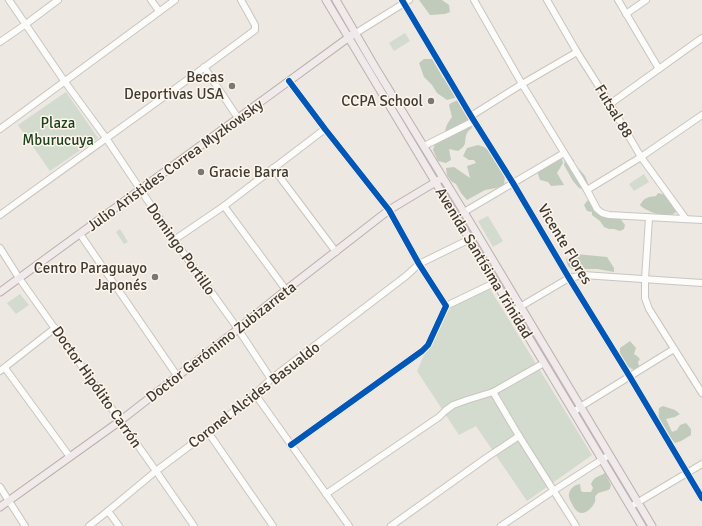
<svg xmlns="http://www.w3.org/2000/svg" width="702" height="526" viewBox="0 0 702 526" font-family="Signika,sans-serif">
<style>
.green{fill:#d3dace}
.forest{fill:#c0cbbc}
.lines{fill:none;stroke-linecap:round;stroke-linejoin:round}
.minor-casing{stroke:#c9c5c0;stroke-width:8}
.major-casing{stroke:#bdafb0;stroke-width:9}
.minor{stroke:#fcfcfb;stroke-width:6}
.major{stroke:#f0eaeb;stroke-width:7}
.cycleway-casing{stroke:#fff6eb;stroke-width:8}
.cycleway{stroke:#0057b8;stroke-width:6}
.poi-dot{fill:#7b7872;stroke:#fff6eb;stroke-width:1.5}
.labels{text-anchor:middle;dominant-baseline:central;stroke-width:3;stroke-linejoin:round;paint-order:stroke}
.poi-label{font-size:15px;fill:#3e3b36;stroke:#fff6eb;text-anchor:end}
.street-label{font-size:15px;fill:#3e3b36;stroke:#fff6eb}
.park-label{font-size:15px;fill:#173f1c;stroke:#fff6eb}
</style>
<rect width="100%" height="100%" fill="#ede8e2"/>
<g class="green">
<polygon points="405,33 410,41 394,51 389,43"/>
<polygon points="357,42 435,171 435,172 356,43"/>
<polygon points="66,92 98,138 50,171 18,125"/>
<polygon points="644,174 649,182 634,191 629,184"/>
<polygon points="441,183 442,183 512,298 512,299"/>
<polygon points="488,216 503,241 493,247 478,221"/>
<polygon points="120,229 128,242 124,244 116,232"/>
<polygon points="487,284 592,455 527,501 476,426 459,435 417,371 436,329 455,302"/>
<polygon points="20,294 29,305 16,314 7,303"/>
<polygon points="520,313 521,313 576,404 575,405"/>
</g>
<g class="forest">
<polygon points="419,0 442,0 449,5 450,12 445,14 430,15"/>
<polygon points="424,59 432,59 443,78 457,84 459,90 458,97 447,100 437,93 432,85 424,77 419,63"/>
<path d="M458,100L463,104L470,114L468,123L472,128C470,129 468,131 467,133C463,142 469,144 458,151L449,149L451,160L446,163L438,161L433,150L435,144L439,142L445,138C445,128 446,125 452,117L449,105L451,103Z"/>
<polygon points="478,145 484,147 492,153 505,175 504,185 496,188 485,190 467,200 461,193 456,184 451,181 447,175 446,168 454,167 470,178 467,166 476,163 474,160 469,160 463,156 467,148"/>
<polygon points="556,158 562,159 563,163 557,173 564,185 551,186 548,182 540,180 538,174 538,167"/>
<polygon points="571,158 574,160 574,166 576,168 580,170 585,176 588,183 586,187 582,189 579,188 573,181 564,165 565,159"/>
<path d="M658,193L666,195L677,209L675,213C673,214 671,215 669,216C662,217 644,210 640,205C644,198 647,197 656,196Z"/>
<polygon points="588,200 597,205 607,216 619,217 625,225 624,229 620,231 614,229 609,229 604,227 600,221 592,215 592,212 587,211 584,205"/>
<polygon points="576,254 607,257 614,268 614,272 597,269 584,269 579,267 572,269 568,266 566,259"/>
<path d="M630,341L636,348L634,354L637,356L640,359L638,362L639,366L638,369L635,370C625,367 619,358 620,348Z"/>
<path d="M663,406L675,410L680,414L675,417L666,419L672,432L677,430L680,425L686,423L691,429V435L681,441L675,443C672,440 670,437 667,433C659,422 658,422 659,408Z"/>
<path d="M605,473L611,485L610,489C603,493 599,490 595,497C596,502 594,504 591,508C583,516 578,514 573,506C572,503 571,503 570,500C566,492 573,485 580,484L581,491L583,492H591L593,488L591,484C595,475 598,478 605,473Z"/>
</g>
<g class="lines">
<g class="minor-casing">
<g id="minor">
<polyline points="9,0 65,82 106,138 174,240 238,329 271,379"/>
<polyline points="151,0 159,11"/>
<polyline points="402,0 471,116 513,183 569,278 630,377 702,498"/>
<polyline points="474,0 522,84 587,190 597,209 602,213 609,215 702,220"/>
<polyline points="547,0 577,52 610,104 641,157 686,219"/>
<polyline points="618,0 659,69"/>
<polyline points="626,14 646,0"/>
<polyline points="356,33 409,0"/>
<polyline points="0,42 26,24 58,0"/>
<polyline points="204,67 238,118"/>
<polyline points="289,81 325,129 389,210 419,264 446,306 428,345 422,351 291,445"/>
<polyline points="610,104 702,38"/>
<polyline points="471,116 522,84 577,52"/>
<polyline points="0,129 175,0"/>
<polyline points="424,146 474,121"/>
<polyline points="273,168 336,252"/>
<polyline points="587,190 641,157 702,115"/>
<polyline points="224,206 286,290"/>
<polyline points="464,212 564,153"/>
<path d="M0,215C85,153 171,93 255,30V25L241,0"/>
<polyline points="649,218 645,279 645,298 649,309 702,393"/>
<polyline points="80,234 178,377"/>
<polyline points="174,240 224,206 325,129"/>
<polyline points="0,248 19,278 156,471 194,526"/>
<polyline points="446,306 496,282"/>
<polyline points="513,311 569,278 583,275 702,283"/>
<polyline points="5,368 70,457"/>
<polyline points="0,371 55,328"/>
<polyline points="493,392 519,436 576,526"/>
<polyline points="255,394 349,526"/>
<polyline points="574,412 580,407 674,349"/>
<polyline points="208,432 273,526"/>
<polyline points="0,487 25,526"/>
<polyline points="326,494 439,417 445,411 453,405 467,400 493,392 544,363"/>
<polyline points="635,504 702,464"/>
<polyline points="108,511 119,526"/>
<polyline points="89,526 108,511 156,471 208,432 255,394 271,379 406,276 419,264 470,239"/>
<polyline points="391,526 486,458 519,436"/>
<polyline points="501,526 553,491 609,455"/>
</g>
</g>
<g class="major-casing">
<g id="major">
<polyline points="326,0 642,526"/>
<polyline points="336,0 375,67 464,212 652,526"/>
<polyline points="0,292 352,35"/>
<polyline points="0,507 120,421 238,329 286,290 389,210 439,180"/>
</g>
</g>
<use href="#minor" class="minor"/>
<use href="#major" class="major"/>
<g class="cycleway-casing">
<g id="cycleway">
<polyline points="402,0 471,116 513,183 569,278 630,377 702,498"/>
<polyline points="289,81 325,129 389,210 419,264 446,306 428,345 422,351 291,445"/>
</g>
</g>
<use href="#cycleway" class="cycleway"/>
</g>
<g class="poi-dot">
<circle cx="232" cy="86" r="4"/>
<circle cx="431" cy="101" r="4"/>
<circle cx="201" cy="172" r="4"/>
<circle cx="155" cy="277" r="4"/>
</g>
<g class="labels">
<g class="poi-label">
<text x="224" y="77">Becas<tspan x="224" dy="17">Deportivas USA</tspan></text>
<text x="423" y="101">CCPA School</text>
<text x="209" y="172" text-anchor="start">Gracie Barra</text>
<text x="147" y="268">Centro Paraguayo<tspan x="147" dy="17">Japonés</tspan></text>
</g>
<g class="street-label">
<text transform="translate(614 111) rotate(59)">Futsal 88</text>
<text transform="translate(175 165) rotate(-36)">Julio Aristides Correa Myzkowsky</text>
<text transform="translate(565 244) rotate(59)">Vicente Flores</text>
<text transform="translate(181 249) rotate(55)">Domingo Portillo</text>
<text transform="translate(484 263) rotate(59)">Avenida Santísima Trinidad</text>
<text transform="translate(221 342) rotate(-38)">Doctor Gerónimo Zubizarreta</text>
<text transform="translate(97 387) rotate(55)">Doctor Hipólito Carrón</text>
<text transform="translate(254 395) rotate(-38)">Coronel Alcides Basualdo</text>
</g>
<g class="park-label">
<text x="58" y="123">Plaza<tspan x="58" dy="17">Mburucuya</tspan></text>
</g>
</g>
</svg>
